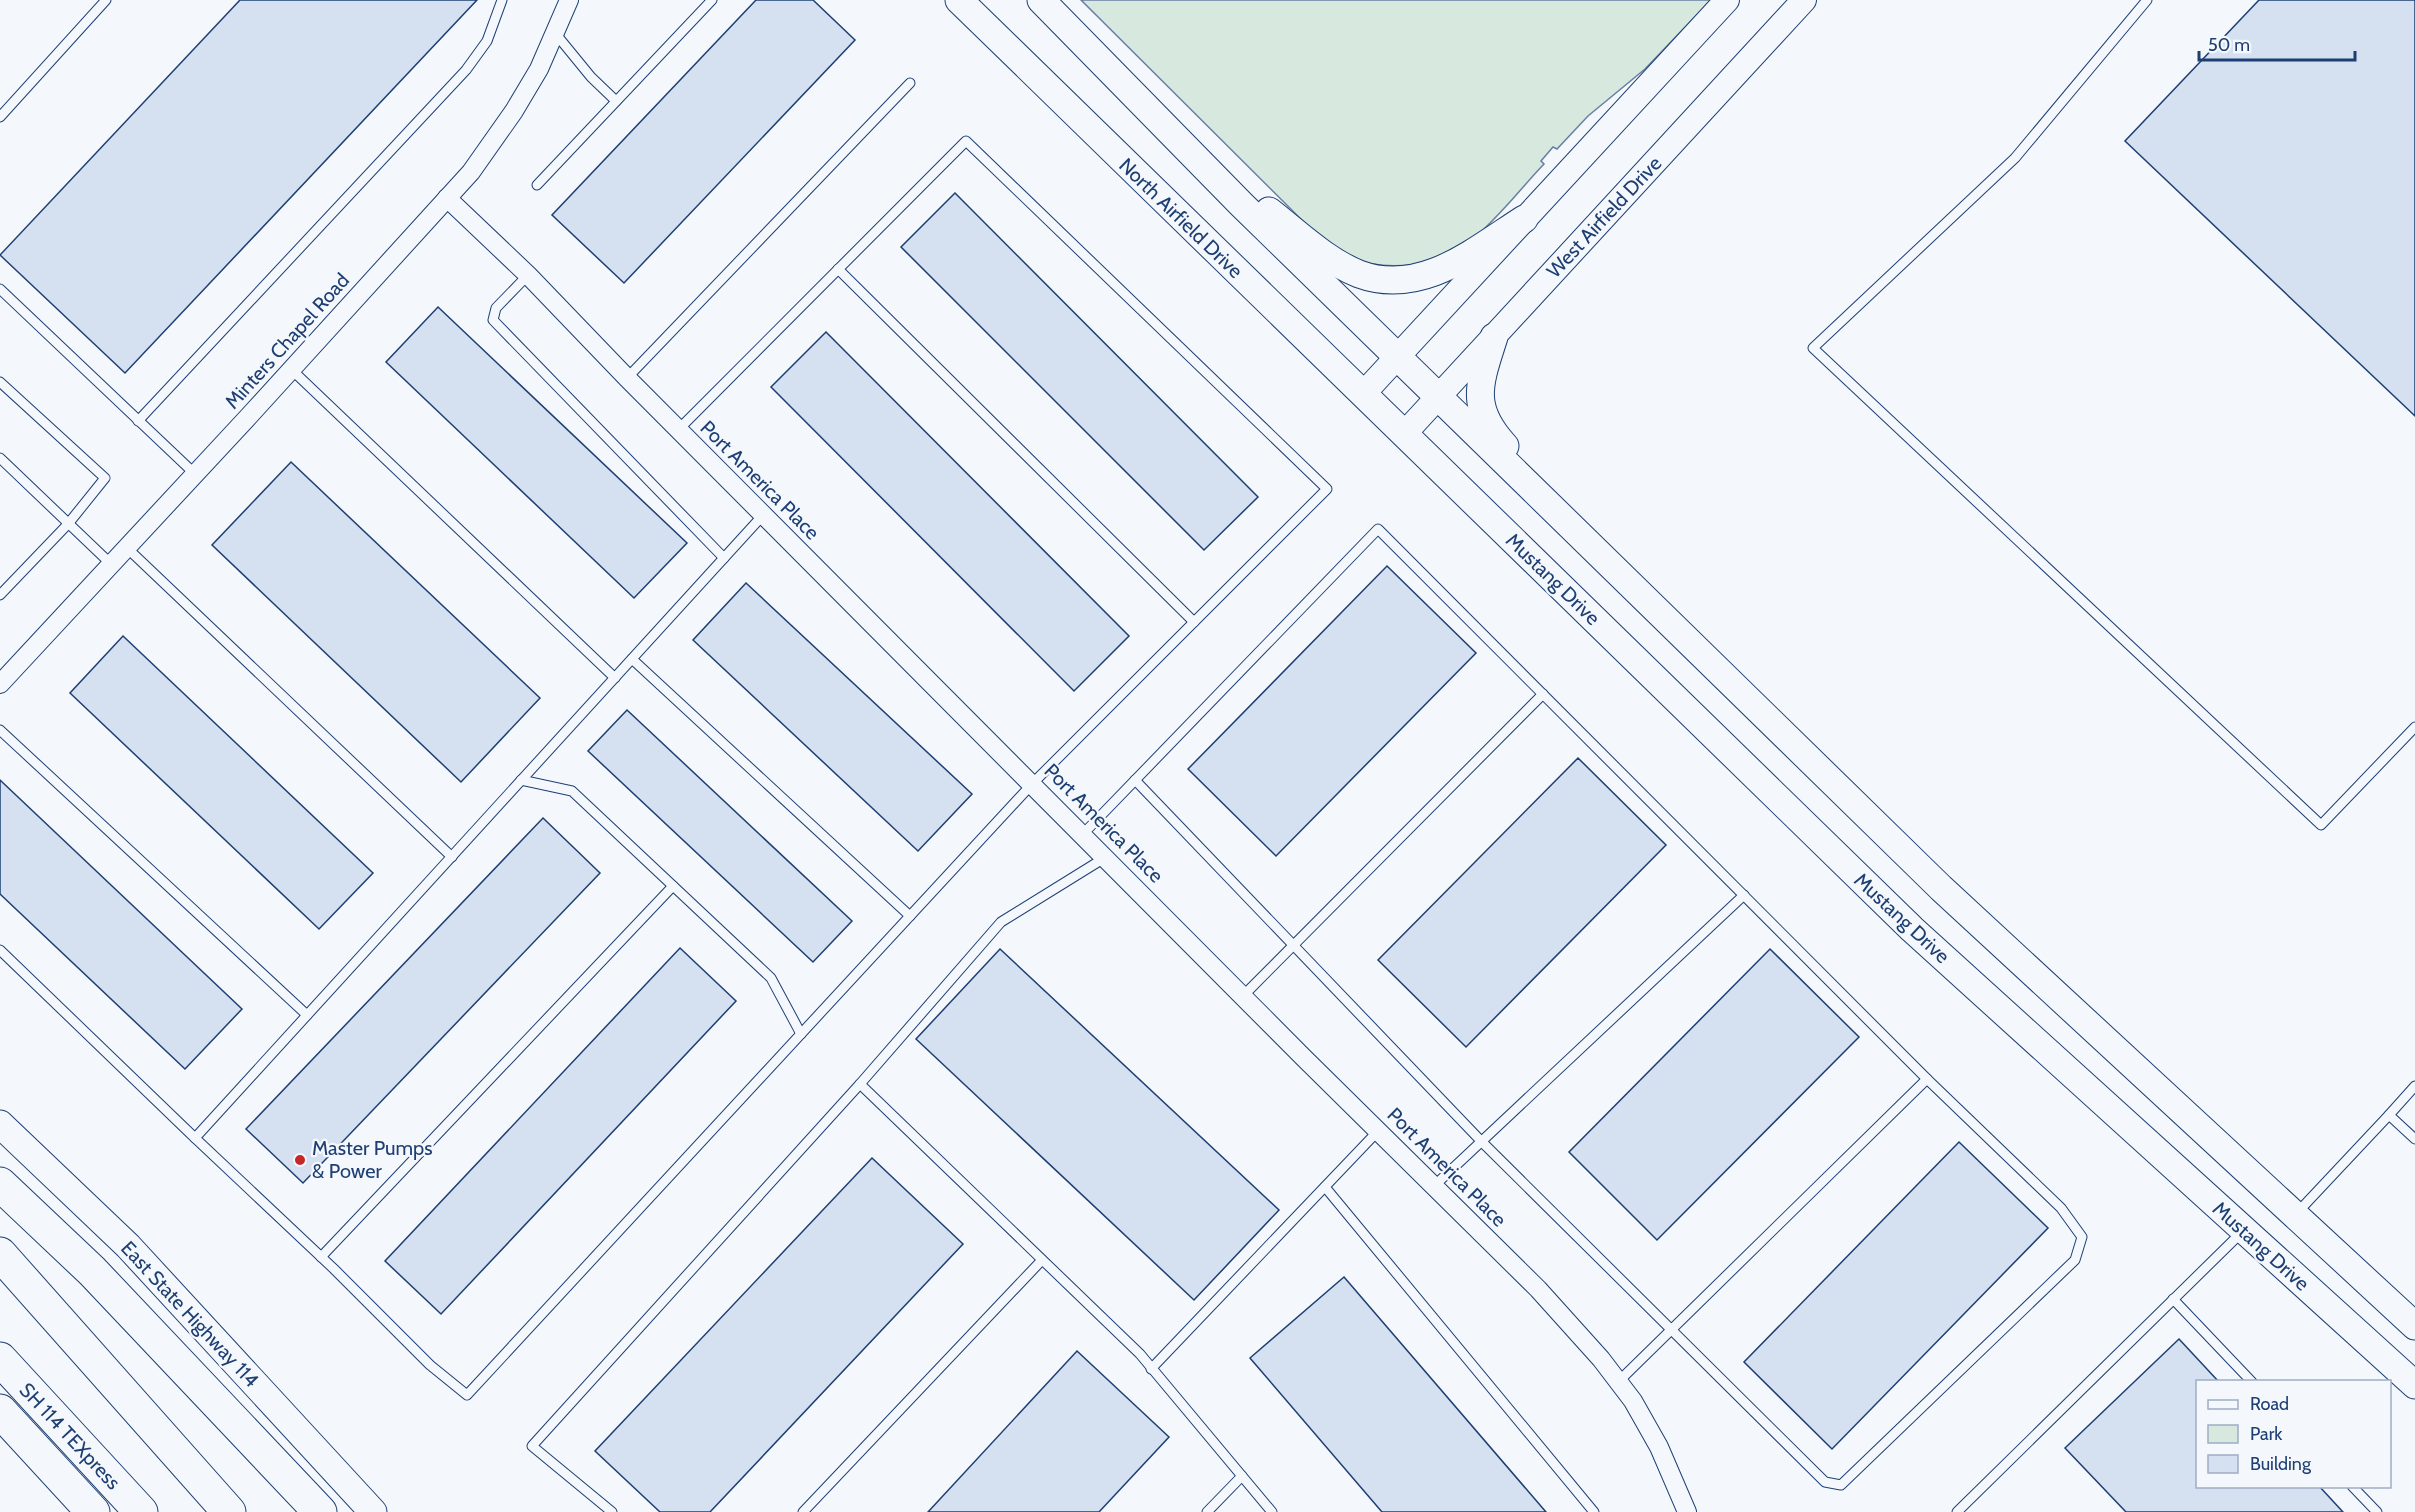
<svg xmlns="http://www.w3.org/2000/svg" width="2415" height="1512" viewBox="0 0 2415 1512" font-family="Cabin,sans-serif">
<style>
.green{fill:#d7e8df;stroke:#687fa3;stroke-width:1.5}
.building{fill:#d5e0f0;stroke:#1d3f73;stroke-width:1.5}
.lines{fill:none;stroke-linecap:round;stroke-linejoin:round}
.service-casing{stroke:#1d3f73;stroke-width:11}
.minor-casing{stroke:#1d3f73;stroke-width:20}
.tertiary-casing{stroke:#1d3f73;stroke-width:26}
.secondary-casing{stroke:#1d3f73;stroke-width:29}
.motorway-casing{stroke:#1d3f73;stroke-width:35}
.service{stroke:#f4f7fb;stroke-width:9}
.minor{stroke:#f4f7fb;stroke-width:18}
.tertiary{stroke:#f4f7fb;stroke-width:24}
.secondary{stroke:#f4f7fb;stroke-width:27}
.motorway{stroke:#f4f7fb;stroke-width:33}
.poi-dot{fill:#c62828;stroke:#f4f7fb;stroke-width:2}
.labels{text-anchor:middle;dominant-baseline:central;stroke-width:4.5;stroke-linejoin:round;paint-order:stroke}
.street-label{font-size:20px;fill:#1d3f73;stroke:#f4f7fb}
.poi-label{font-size:20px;fill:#1d3f73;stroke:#f4f7fb;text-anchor:start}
</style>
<rect width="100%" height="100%" fill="#f4f7fb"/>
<path class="green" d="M1081,0H1711L1645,69L1588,116L1557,149L1553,147L1541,161L1544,164C1521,188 1500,216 1474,238C1441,267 1388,273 1348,257C1339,254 1332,247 1324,242Z"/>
<g class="building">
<polygon points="240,0 477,0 125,373 0,255"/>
<polygon points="756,0 813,0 855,40 624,283 552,215"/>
<polygon points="2259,0 2415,0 2415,416 2125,141"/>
<polygon points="955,193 1258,497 1204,550 901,247"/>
<polygon points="438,307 687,543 634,598 386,362"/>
<polygon points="826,332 1129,636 1074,691 771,387"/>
<polygon points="291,462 540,698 461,782 212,545"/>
<polygon points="1387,566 1476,653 1276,856 1188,769"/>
<polygon points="746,583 972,794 918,851 693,640"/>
<polygon points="123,636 373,873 319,929 70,693"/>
<polygon points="627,710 852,921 813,962 588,751"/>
<polygon points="1578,758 1666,845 1466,1047 1378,960"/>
<polygon points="0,780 242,1009 185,1069 0,894"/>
<polygon points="543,818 600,873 303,1183 246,1129"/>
<polygon points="680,948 736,1001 441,1314 385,1261"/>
<polygon points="1000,949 1279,1210 1194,1300 916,1039"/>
<polygon points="1770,949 1859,1037 1657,1240 1569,1152"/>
<polygon points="1959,1142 2048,1228 1832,1449 1744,1362"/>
<polygon points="872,1158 963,1244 710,1512 660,1512 595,1451"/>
<polygon points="1344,1277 1546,1512 1382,1512 1250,1358"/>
<polygon points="2179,1339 2219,1382 2198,1382 2198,1486 2319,1486 2343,1512 2126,1512 2065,1448"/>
<polygon points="1077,1351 1169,1437 1099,1512 928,1512"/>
</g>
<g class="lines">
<g class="service-casing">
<g id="service">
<polyline points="2147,0 2015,158 1813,348 2321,825 2415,727"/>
<polyline points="555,33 591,77 616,101"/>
<polyline points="0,117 106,0"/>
<polyline points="537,185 712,0"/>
<polyline points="838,269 1194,622"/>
<polyline points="528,275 496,308 493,320 724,558"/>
<polyline points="0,289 195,474"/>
<polyline points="292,370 615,678"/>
<polyline points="627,378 910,83"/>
<polyline points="0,382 105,478 68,524 0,595"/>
<polyline points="138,421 466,70 487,41 502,0"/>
<polyline points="678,430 966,141 1327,489 1033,783 467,1395 430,1365 334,1269 195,1138 764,514"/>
<polyline points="0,458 111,564"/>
<polyline points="126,547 452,857"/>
<polyline points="632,659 910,916"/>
<polyline points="0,730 307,1015"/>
<polyline points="521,780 572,791 771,978 801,1034"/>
<polyline points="1135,780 1482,1142 1825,1482 1841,1485 2075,1260 2082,1237 2061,1208 1927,1079"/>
<polyline points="1083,834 1378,529 1927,1079 1618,1382"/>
<polyline points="0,950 195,1138"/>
<polyline points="1243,996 1543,694"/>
<polyline points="860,1084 1001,922 1106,857"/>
<polyline points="2415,1086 2389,1115 2415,1139"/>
<polyline points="1434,1186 1744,895"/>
<polyline points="1325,1187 1594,1512"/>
<polyline points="2296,1214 2389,1115"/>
<polyline points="321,1257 673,886"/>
<polyline points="2173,1299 2252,1382"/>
<polyline points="1151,1369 1378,1131"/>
<polyline points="2352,1486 2377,1512"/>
<polyline points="612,1512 532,1446 860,1084 1140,1354 1272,1512"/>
<polyline points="803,1512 1042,1260"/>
<polyline points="1207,1512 1242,1476"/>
<polyline points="1957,1512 2242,1232"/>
</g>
</g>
<g class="minor-casing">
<g id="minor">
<polyline points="447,198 528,275 627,378 1303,1057 1538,1289 1601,1359 1633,1401 1659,1447 1687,1512"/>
<polyline points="0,684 249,416 471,172 514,111 539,69 569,0"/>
</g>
</g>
<g class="tertiary-casing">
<g id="tertiary">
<polyline points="1363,394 1727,0"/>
<polyline points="1404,434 1804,0"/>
</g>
</g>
<g class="secondary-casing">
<g id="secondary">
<polyline points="959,0 1912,929 2415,1385"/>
<polyline points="1041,0 1241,204 1941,888 2415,1326"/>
<path d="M1269,211C1296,232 1326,261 1359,274C1421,297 1474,251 1524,219"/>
<path d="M1494,337C1479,384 1469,407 1505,446"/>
<polyline points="0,1124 128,1246 373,1512"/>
</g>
</g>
<g class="motorway-casing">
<g id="motorway">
<polyline points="0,1184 92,1271 320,1512"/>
<polyline points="0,1254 229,1512"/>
<polyline points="0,1359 141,1512"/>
<polyline points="0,1411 93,1512"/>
</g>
</g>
<use href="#service" class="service"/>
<use href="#minor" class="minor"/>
<use href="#tertiary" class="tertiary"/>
<use href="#secondary" class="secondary"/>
<use href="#motorway" class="motorway"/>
</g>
<circle class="poi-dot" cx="300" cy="1160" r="6"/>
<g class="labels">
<g class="street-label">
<text transform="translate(1604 217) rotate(-47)">West Airfield Drive</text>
<text transform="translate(1181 218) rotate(44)">North Airfield Drive</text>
<text transform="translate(287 341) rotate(-48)">Minters Chapel Road</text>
<text transform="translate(760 480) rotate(45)">Port America Place</text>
<text transform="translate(1553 579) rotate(44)">Mustang Drive</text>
<text transform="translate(1104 823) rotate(45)">Port America Place</text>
<text transform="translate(1902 918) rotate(43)">Mustang Drive</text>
<text transform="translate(1447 1167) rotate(45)">Port America Place</text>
<text transform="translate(2261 1246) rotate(42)">Mustang Drive</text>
<text transform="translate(190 1314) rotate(47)">East State Highway 114</text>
<text transform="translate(70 1436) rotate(47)">SH 114 TEXpress</text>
</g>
<g class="poi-label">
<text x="312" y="1148">Master Pumps<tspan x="312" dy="23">&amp; Power</tspan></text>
</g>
</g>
<rect x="2196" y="1380" width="195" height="108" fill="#f4f7fb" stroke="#9eadc5" stroke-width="1.5"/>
<rect x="2208" y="1400" width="30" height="9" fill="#f4f7fb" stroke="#9eadc5" stroke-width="1.5"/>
<text x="2250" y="1410" font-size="18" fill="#1d3f73">Road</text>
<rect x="2208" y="1425" width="30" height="18" fill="#d7e8df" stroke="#9eadc5" stroke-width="1.5"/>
<text x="2250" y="1440" font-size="18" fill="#1d3f73">Park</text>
<rect x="2208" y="1455" width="30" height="18" fill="#d5e0f0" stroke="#9eadc5" stroke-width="1.5"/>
<text x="2250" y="1470" font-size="18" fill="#1d3f73">Building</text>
<path d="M2199 51v9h156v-9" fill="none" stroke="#1d3f73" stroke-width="3"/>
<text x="2208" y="51" font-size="18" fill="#1d3f73" stroke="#f4f7fb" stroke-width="4.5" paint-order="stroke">50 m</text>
</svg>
